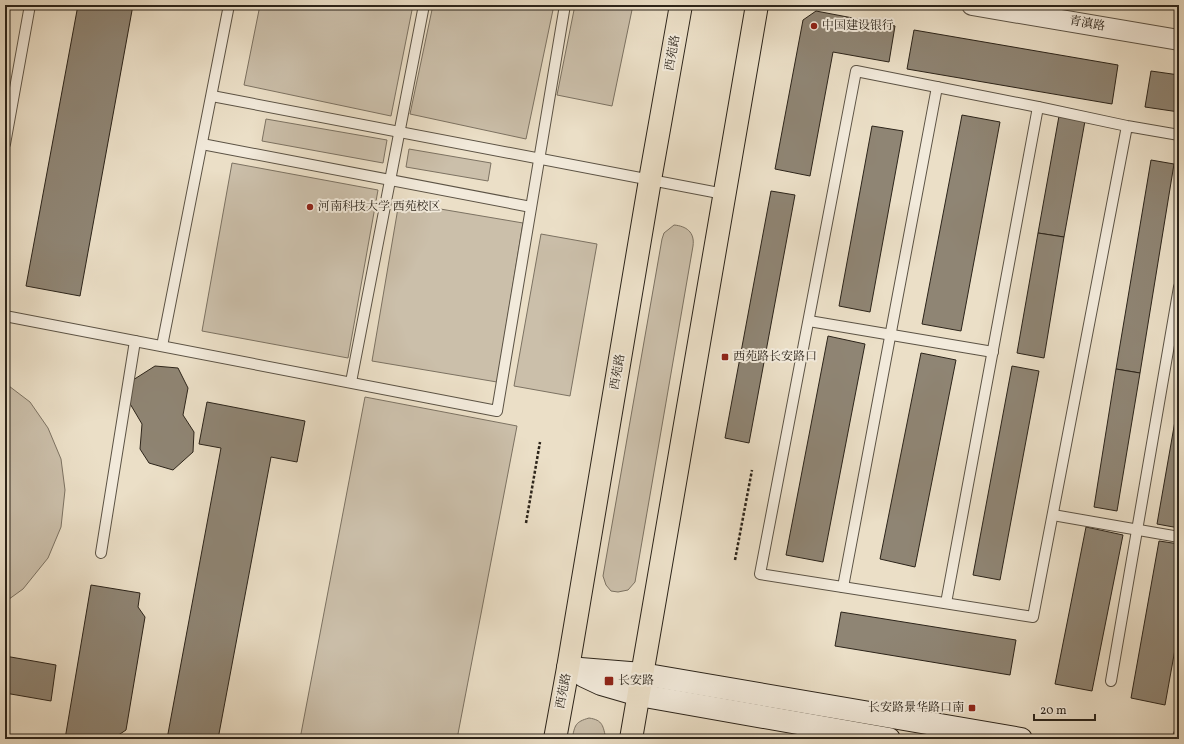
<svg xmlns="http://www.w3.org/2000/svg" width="1184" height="744" viewBox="0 0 1184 744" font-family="Vollkorn,'Noto Serif SC',serif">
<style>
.green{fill:#cbbfaa;stroke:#7c7262}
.building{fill:#8f8574;stroke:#2c241a}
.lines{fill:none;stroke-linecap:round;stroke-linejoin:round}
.service-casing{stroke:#5c5345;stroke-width:12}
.minor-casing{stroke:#5c5345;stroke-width:22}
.secondary-casing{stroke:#2c241a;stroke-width:24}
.primary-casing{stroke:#2c241a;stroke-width:24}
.path{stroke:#2c241a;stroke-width:2.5;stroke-dasharray:3 2;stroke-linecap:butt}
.service{stroke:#f2eadb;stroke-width:10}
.minor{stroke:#f2eadb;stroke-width:20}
.secondary{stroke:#f2eadb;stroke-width:22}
.primary{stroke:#ebdfc7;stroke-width:22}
.poi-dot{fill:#8f2418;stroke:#f2eadb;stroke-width:1.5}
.labels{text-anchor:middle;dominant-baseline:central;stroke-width:4;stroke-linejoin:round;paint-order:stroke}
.street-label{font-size:12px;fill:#2c241a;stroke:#f2eadb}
.poi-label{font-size:12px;fill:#2c241a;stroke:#f2eadb;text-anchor:start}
</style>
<rect width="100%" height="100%" fill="#ebdfc7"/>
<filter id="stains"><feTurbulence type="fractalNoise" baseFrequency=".005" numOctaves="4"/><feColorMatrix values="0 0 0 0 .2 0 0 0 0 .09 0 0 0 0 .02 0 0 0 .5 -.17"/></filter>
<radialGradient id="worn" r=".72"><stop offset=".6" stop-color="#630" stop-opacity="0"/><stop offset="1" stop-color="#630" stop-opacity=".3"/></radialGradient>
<g class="green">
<polygon points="260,5 413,5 391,116 244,85"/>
<polygon points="433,5 554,5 526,139 410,114"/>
<polygon points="575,5 633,5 612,106 557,95"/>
<polygon points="266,119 387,140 383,163 262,141"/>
<polygon points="409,149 491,163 488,181 406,167"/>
<polygon points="232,163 378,190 348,358 202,331"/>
<polygon points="399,202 523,223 497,382 372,361"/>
<path d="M674,225C686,226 695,232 693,246L635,582L628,590L618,592L611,591L606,585L603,576L662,239L664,233Z"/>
<polygon points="541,234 597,244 570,396 514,386"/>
<polygon points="5,383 30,402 48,428 61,459 65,490 61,527 48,558 23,589 5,602"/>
<polygon points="365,397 517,426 457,739 300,739"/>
<path d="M589,718C603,720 603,726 606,739H572C575,725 575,722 589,718Z"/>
</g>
<g class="building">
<polygon points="78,5 133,5 80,296 26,286"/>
<polygon points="816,11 895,26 889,62 833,52 810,176 775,169 803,20"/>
<polygon points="914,30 1118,65 1112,104 907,69"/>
<polygon points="1151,71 1179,75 1179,112 1145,107"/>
<polygon points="962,115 1000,122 961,331 922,324"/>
<polygon points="1059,116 1085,121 1064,237 1038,233"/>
<polygon points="872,126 903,131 870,312 839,306"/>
<polygon points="1151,160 1174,164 1140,373 1116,369"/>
<polygon points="771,191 795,195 749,443 725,438"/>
<polygon points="1038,233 1064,237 1044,358 1017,353"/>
<polygon points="828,336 865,344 823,562 786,555"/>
<polygon points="921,353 956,360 915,567 880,559"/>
<polygon points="155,366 178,368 188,388 183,415 194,432 193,452 173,470 149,463 140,449 142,424 129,402 133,380"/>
<polygon points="1012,366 1039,371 1000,580 973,575"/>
<polygon points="1116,369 1140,373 1117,511 1094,507"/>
<polygon points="1179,398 1179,528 1157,524"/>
<polygon points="207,402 305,421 297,462 271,457 218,739 167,739 221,448 199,444"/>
<polygon points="1086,527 1123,535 1092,691 1055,684"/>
<polygon points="1159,541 1179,544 1179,627 1165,705 1131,698"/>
<polygon points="91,585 140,593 138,607 145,617 126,730 117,736 116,739 65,739"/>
<polygon points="841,612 1016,640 1010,675 835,646"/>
<polygon points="5,656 56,665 51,701 5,693"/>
</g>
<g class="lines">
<g class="service-casing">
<g id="service">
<polyline points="212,96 724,194"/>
<polyline points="1127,126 1033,617 760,574 856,71 1038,107 1127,126 1179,135"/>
<polyline points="5,144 30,5"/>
<polyline points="202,144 531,207"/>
<polyline points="5,316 497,411 565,5"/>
<polyline points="809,321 993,352"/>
<polyline points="162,346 229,5"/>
<polyline points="351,382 424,5"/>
<polyline points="1053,515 1179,537"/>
<polyline points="101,553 135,341"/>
<polyline points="843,587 937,87"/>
<polyline points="946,603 1038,107"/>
<polyline points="1111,681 1179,287"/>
<polyline points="1178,739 1179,734"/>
</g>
</g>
<g class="minor-casing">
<polyline id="minor" points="972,5 1179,40"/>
</g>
<g class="secondary-casing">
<g id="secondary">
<polyline points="568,668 642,674 1021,739"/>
<polyline points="584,676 601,684 639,695 889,739"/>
</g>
</g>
<g class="primary-casing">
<g id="primary">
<polyline points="555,739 568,668 650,180 681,5"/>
<polyline points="631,739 757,5"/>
</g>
</g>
<g class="path">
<polyline points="526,523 540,442"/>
<polyline points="735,560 752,470"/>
</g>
<use href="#service" class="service"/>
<use href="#minor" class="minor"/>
<use href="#secondary" class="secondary"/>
<use href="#primary" class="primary"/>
</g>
<g class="poi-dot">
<circle cx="814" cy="26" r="4"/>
<circle cx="310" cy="207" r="4"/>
<rect x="721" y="353" width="8" height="8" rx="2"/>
<rect x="604" y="676" width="10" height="10" rx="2"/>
<rect x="968" y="704" width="8" height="8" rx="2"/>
</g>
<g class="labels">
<g class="street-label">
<text transform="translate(1087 24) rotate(10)">青滇路</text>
<text transform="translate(673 53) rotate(-80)">西苑路</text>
<text transform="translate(618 372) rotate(-80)">西苑路</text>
<text transform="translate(564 691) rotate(-79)">西苑路</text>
</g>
<g class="poi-label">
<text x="822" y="26">中国建设银行</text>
<text x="318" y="207">河南科技大学 西苑校区</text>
<text x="733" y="357">西苑路长安路口</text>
<text x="618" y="681">长安路</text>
<text x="964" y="708" text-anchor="end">长安路景华路口南</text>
</g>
</g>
<rect width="1184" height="744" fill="none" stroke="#ebdfc7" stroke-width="20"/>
<rect x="6" y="6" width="1172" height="732" fill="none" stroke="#2c241a" stroke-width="2"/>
<rect x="10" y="10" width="1164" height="724" fill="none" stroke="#2c241a"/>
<path d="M1034 714v6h61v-6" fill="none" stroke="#2c241a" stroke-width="2"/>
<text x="1040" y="714" font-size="12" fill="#2c241a" stroke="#f2eadb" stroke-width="3" paint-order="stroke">20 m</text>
<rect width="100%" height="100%" filter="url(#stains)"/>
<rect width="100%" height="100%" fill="url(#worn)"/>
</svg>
